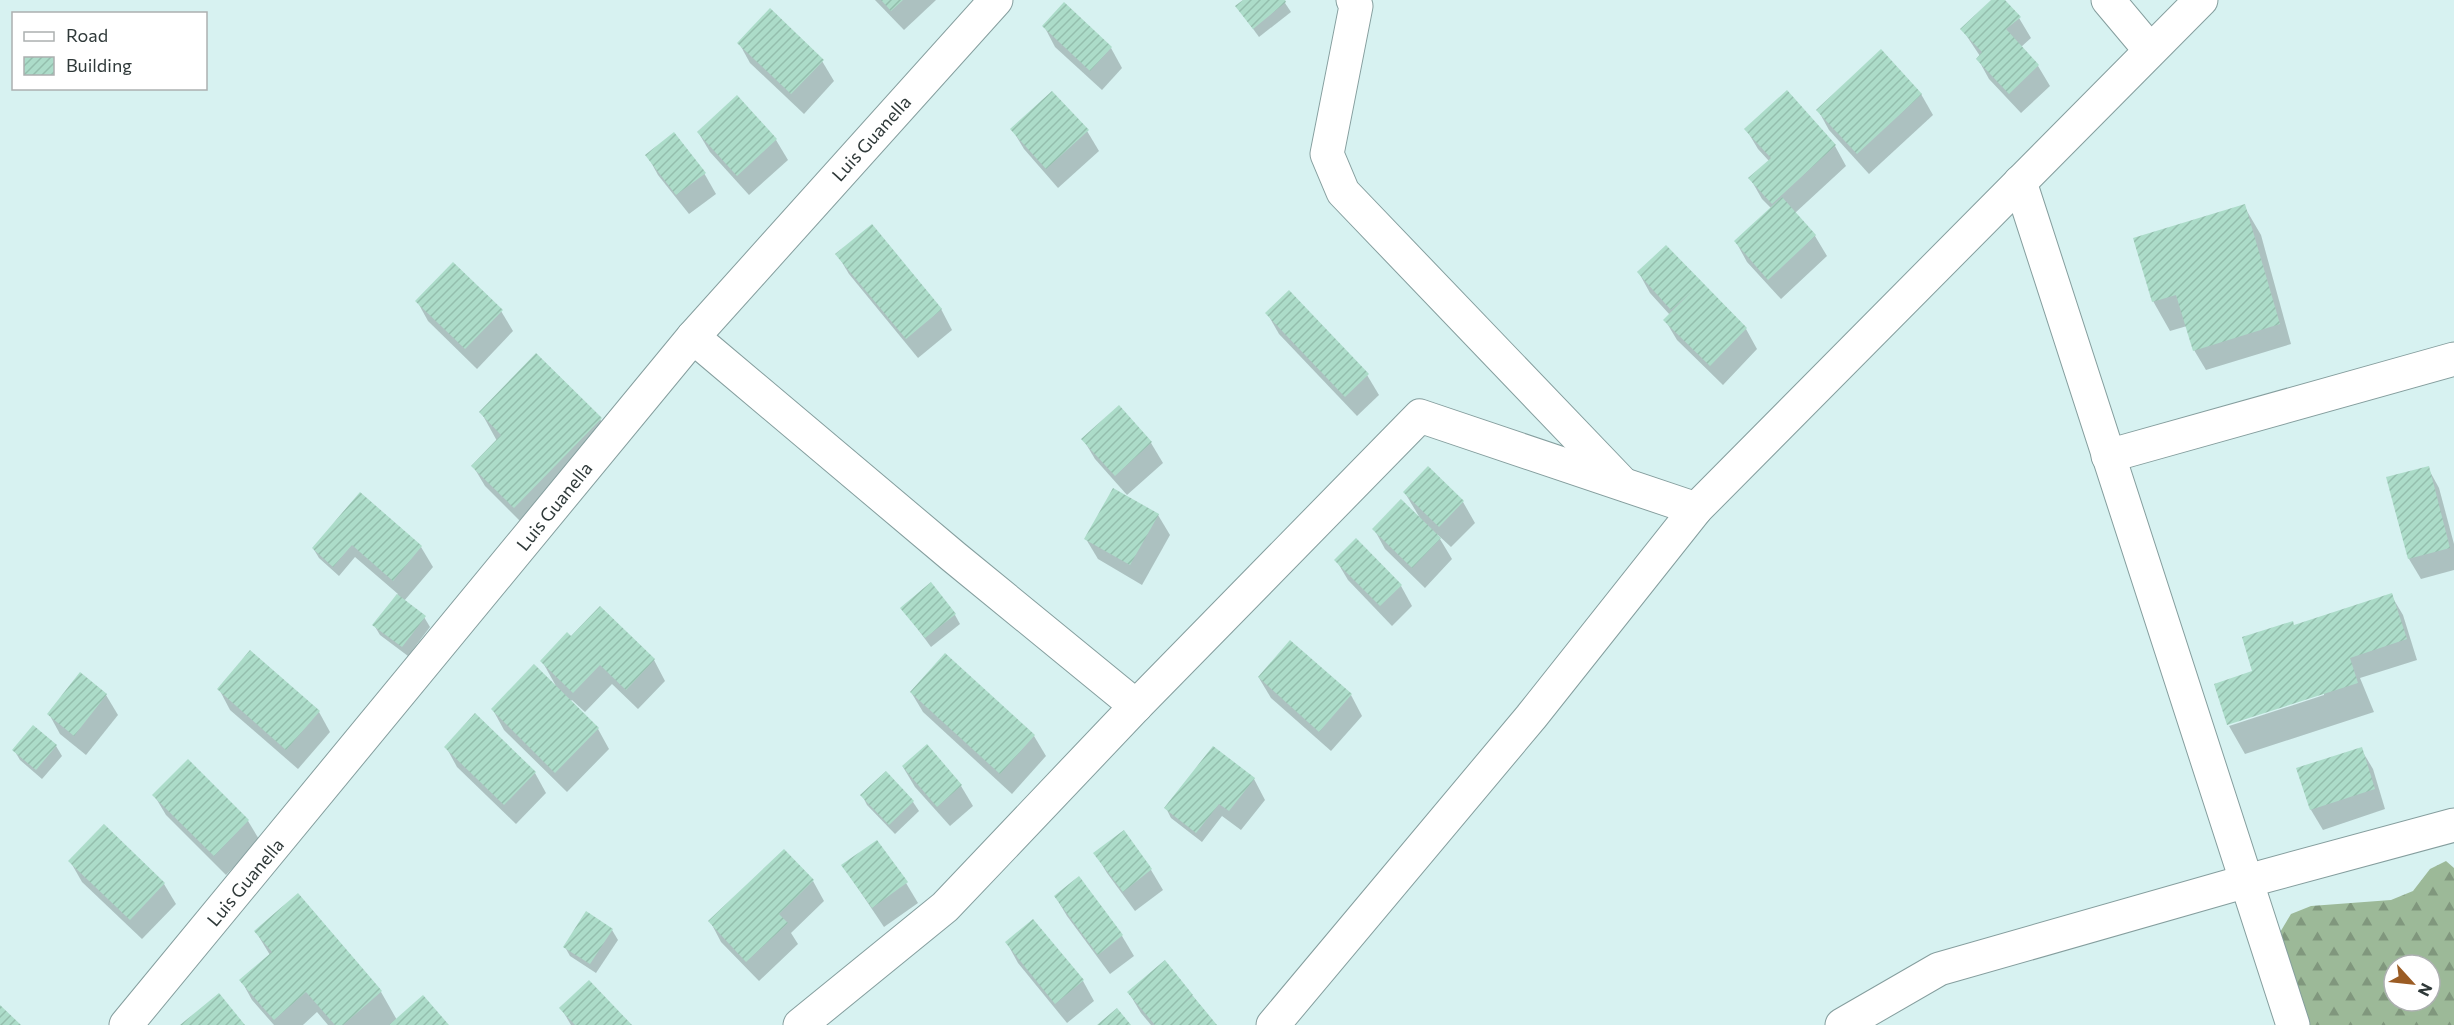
<svg xmlns="http://www.w3.org/2000/svg" width="2454" height="1025" viewBox="0 0 2454 1025" font-family="Commissioner,sans-serif">
<style>
.forest{fill:url(#forest-firs);fill-rule:evenodd}
.shadow{fill:#0003}
.building{fill:url(#building-hatch)}
.lines{fill:none;stroke-linecap:round;stroke-linejoin:round}
.minor-casing{stroke:#859e9e;stroke-width:35}
.minor{stroke:#fff;stroke-width:33}
.labels{text-anchor:middle;dominant-baseline:central;stroke-width:6;stroke-linejoin:round;paint-order:stroke}
.street-label{font-size:18px;fill:#2f3939;stroke:#fff}
</style>
<defs>
<pattern id="forest-firs" width="22" height="20" patternUnits="userSpaceOnUse" patternTransform="scale(1.5)"><rect width="22" height="20" fill="#9cb998"/><path d="M5 1l3.5 6h-7zM16 11l3.5 6h-7z" fill="#80977d"/></pattern>
<pattern id="building-hatch" width="6" height="6" patternUnits="userSpaceOnUse" patternTransform="scale(1.5)"><rect width="6" height="6" fill="#acdcc9"/><path d="M-1 1l2-2M0 6l6-6M5 7l2-2" fill="none" stroke="#94bead"/></pattern>
</defs>
<rect width="100%" height="100%" fill="#d7f2f1"/>
<path class="forest" d="M2446,861L2454,868V1025H2302L2279,934L2291,914L2311,906L2391,900L2413,891L2430,869ZM2394,965H2430V1001H2394Z"/>
<g class="shadow">
<polygon points="875,0 936,0 904,30"/>
<polygon points="1246,0 1283,0 1291,12 1259,37 1237,7"/>
<polygon points="1993,0 2003,0 2019,18 2031,38 2021,47 2038,66 2050,86 2021,113 1989,79 1978,59 1980,56 1962,29"/>
<polygon points="1044,26 1111,48 1122,68 1102,90 1055,47"/>
<polygon points="739,43 822,61 834,81 804,114 750,63"/>
<polygon points="1921,94 1933,115 1869,174 1829,130 1818,110"/>
<polygon points="1012,129 1087,131 1099,151 1058,188 1024,149"/>
<polygon points="1746,129 1835,146 1846,166 1795,213 1815,236 1827,256 1781,299 1747,262 1736,242 1772,209 1762,199 1750,178 1769,161 1758,149"/>
<polygon points="698,132 776,140 788,160 749,195 710,152"/>
<polygon points="647,155 704,173 716,194 689,214 658,175"/>
<polygon points="2244,206 2261,235 2291,344 2206,370 2194,350 2187,326 2170,331 2153,301"/>
<polygon points="1666,247 1746,329 1757,349 1723,385 1677,340 1665,320 1670,315 1650,293 1639,273"/>
<polygon points="837,254 941,309 952,330 918,358 849,274"/>
<polygon points="417,301 501,311 513,331 477,369 428,321"/>
<polygon points="1267,313 1367,375 1379,395 1357,416 1279,334"/>
<polygon points="1119,407 1151,443 1163,463 1127,495 1095,459 1083,439"/>
<polygon points="481,412 600,419 617,448 526,527 485,486 473,466 497,441"/>
<polygon points="1428,468 1463,502 1475,523 1451,547 1437,534 1452,559 1425,588 1385,549 1374,529 1420,518 1405,493"/>
<polygon points="2428,468 2439,488 2454,544 2454,570 2421,579 2409,559 2388,478"/>
<polygon points="1113,490 1158,515 1170,535 1142,585 1098,559 1086,539"/>
<polygon points="360,495 421,547 433,567 404,601 424,617 430,627 408,656 380,635 374,625 398,594 355,557 339,576 319,558 313,548"/>
<polygon points="1336,560 1401,586 1412,606 1392,626 1348,580"/>
<polygon points="2391,595 2403,615 2417,660 2360,678 2374,712 2245,754 2229,726 2324,695 2324,692 2254,672 2294,626"/>
<polygon points="902,608 955,615 960,624 931,647"/>
<polygon points="571,638 654,660 665,681 638,709 612,684 585,712 572,700 570,702 598,729 609,749 567,792 504,730 493,710 556,686 542,661"/>
<polygon points="945,655 1034,736 1046,756 1012,794 923,712 911,692"/>
<polygon points="1259,678 1351,695 1362,716 1331,751 1271,698"/>
<polygon points="219,689 319,712 330,732 298,769 230,710"/>
<polygon points="106,695 118,715 86,755 60,734 49,714"/>
<polygon points="34,728 56,746 62,756 42,779 20,760 14,750"/>
<polygon points="446,747 535,773 546,793 516,824 457,767"/>
<polygon points="2361,749 2373,769 2385,809 2323,830 2311,810 2298,769"/>
<polygon points="188,761 248,821 260,841 226,875 166,815 154,795"/>
<polygon points="903,767 961,786 973,806 950,826 915,787"/>
<polygon points="1254,779 1265,800 1241,830 1222,816 1202,842 1171,818 1166,808"/>
<polygon points="862,795 913,802 919,811 895,834 867,805"/>
<polygon points="1095,853 1151,870 1163,890 1135,911 1107,873"/>
<polygon points="70,861 164,884 176,904 142,939 82,882"/>
<polygon points="843,866 906,883 918,903 884,927"/>
<polygon points="1079,878 1122,936 1134,956 1110,974 1067,916 1055,896"/>
<polygon points="813,881 824,901 791,933 798,944 759,981 721,942 710,921"/>
<polygon points="612,930 618,940 596,973 570,956 565,947"/>
<polygon points="256,932 381,992 397,1020 447,1025 328,1025 317,1012 303,1025 274,1025 252,1000 241,980 270,955"/>
<polygon points="1007,943 1083,981 1094,1001 1067,1023 1018,963"/>
<polygon points="1165,962 1216,1025 1151,1025 1141,1013 1129,993"/>
<polygon points="561,1008 630,1025 571,1025"/>
</g>
<g class="building">
<polygon points="881,0 903,0 891,11"/>
<polygon points="1243,0 1285,0 1286,2 1253,29 1235,6"/>
<polygon points="1991,0 2005,0 2021,17 2006,29 2039,65 2009,94 1976,59 1982,52 1960,29"/>
<polygon points="1064,2 1112,47 1090,71 1042,26"/>
<polygon points="770,8 824,60 791,94 737,43"/>
<polygon points="1881,49 1922,94 1857,154 1816,110"/>
<polygon points="1787,90 1836,145 1772,204 1748,178 1771,158 1744,129"/>
<polygon points="1052,91 1089,130 1046,169 1010,129"/>
<polygon points="737,95 777,139 737,176 697,132"/>
<polygon points="674,132 706,173 676,195 645,155"/>
<polygon points="1782,197 1816,235 1768,280 1734,241"/>
<polygon points="2245,204 2280,324 2193,351 2176,295 2152,302 2133,238"/>
<polygon points="872,224 942,309 906,339 835,254"/>
<polygon points="1666,245 1747,328 1710,366 1663,320 1692,291 1671,310 1637,272"/>
<polygon points="453,262 503,310 465,349 415,301"/>
<polygon points="1289,290 1369,374 1345,397 1265,313"/>
<polygon points="536,353 602,418 514,508 471,466 501,435 479,412"/>
<polygon points="1119,405 1152,442 1115,476 1081,439"/>
<polygon points="1428,466 1464,501 1439,527 1403,492"/>
<polygon points="2429,466 2450,548 2408,559 2386,477"/>
<polygon points="1113,488 1159,514 1130,565 1084,539"/>
<polygon points="360,492 422,546 393,581 352,545 333,567 312,548"/>
<polygon points="1401,499 1441,538 1412,568 1372,529"/>
<polygon points="1356,538 1402,585 1380,606 1334,560"/>
<polygon points="931,582 956,614 925,638 900,608"/>
<polygon points="2392,593 2407,639 2350,658 2358,683 2227,725 2214,684 2252,671 2242,637 2293,621 2294,625"/>
<polygon points="397,594 426,616 402,647 372,625"/>
<polygon points="600,606 655,659 626,690 600,665 573,693 540,661 567,632 571,636"/>
<polygon points="1290,640 1352,694 1319,732 1258,677"/>
<polygon points="250,650 320,711 286,750 217,689"/>
<polygon points="945,653 1035,735 1000,774 910,692"/>
<polygon points="534,664 599,728 555,773 491,709"/>
<polygon points="80,672 107,694 74,736 47,714"/>
<polygon points="475,713 536,772 504,805 444,747"/>
<polygon points="33,725 57,745 36,770 12,750"/>
<polygon points="927,744 962,785 937,807 902,766"/>
<polygon points="1213,746 1255,778 1229,811 1219,804 1196,833 1164,808"/>
<polygon points="2362,747 2375,789 2310,810 2296,768"/>
<polygon points="188,759 249,820 214,856 152,795"/>
<polygon points="886,771 914,801 889,825 860,795"/>
<polygon points="104,824 165,883 130,920 68,861"/>
<polygon points="1124,830 1152,869 1123,892 1093,853"/>
<polygon points="877,840 908,882 872,908 841,865"/>
<polygon points="784,849 814,880 779,914 788,923 746,962 708,921"/>
<polygon points="1079,876 1123,935 1098,955 1054,896"/>
<polygon points="298,893 382,991 343,1025 335,1025 306,992 274,1020 239,980 272,952 254,931"/>
<polygon points="586,911 613,929 590,964 563,947"/>
<polygon points="1033,919 1084,980 1055,1004 1005,942"/>
<polygon points="1165,960 1193,995 1184,1003 1193,996 1217,1025 1155,1025 1127,992"/>
<polygon points="589,980 632,1025 575,1025 559,1008"/>
<polygon points="219,993 245,1025 180,1025 191,1016"/>
<polygon points="423,995 449,1025 389,1025"/>
<polygon points="0,1005 21,1025 0,1025"/>
<polygon points="1117,1008 1131,1025 1097,1025"/>
</g>
<g class="lines">
<g class="minor-casing">
<g id="minor">
<polyline points="1353,0 1356,6 1327,154 1343,192 1620,481"/>
<polyline points="2108,0 2150,50"/>
<polyline points="2020,182 2293,1025"/>
<polyline points="693,337 954,557 1136,706"/>
<polyline points="2108,456 2454,359"/>
<polyline points="126,1025 693,337 996,0"/>
<polyline points="800,1025 945,907 1136,706 1420,416 1696,509"/>
<polyline points="1273,1025 1531,717 1696,509 2201,0"/>
<polyline points="1842,1025 1939,969 2247,881 2454,825"/>
</g>
</g>
<use href="#minor" class="minor"/>
</g>
<g class="labels">
<g class="street-label">
<text transform="translate(871 138) rotate(-48)">Luis Guanella</text>
<text transform="translate(554 506) rotate(-51)">Luis Guanella</text>
<text transform="translate(245 882) rotate(-50)">Luis Guanella</text>
</g>
</g>
<rect x="12" y="12" width="195" height="78" fill="#ffffff" stroke="#acb0b0" stroke-width="1.5"/>
<rect x="24" y="32" width="30" height="9" fill="#ffffff" stroke="#acb0b0" stroke-width="1.5"/>
<text x="66" y="42" font-size="18" fill="#2f3939">Road</text>
<rect x="24" y="57" width="30" height="18" fill="url(#building-hatch)" stroke="#acb0b0" stroke-width="1.5"/>
<text x="66" y="72" font-size="18" fill="#2f3939">Building</text>
<g transform="translate(2412 983) rotate(117)"><circle r="28" fill="#ffffff" stroke="#acb0b0" stroke-width="1.5"/>
<path d="M0-4.5L10 22L0 15L-10 22Z" fill="#9b5c24"/>
<text y="-9" font-size="16" font-weight="bold" text-anchor="middle" fill="#2f3939">N</text>
</g>
</svg>
